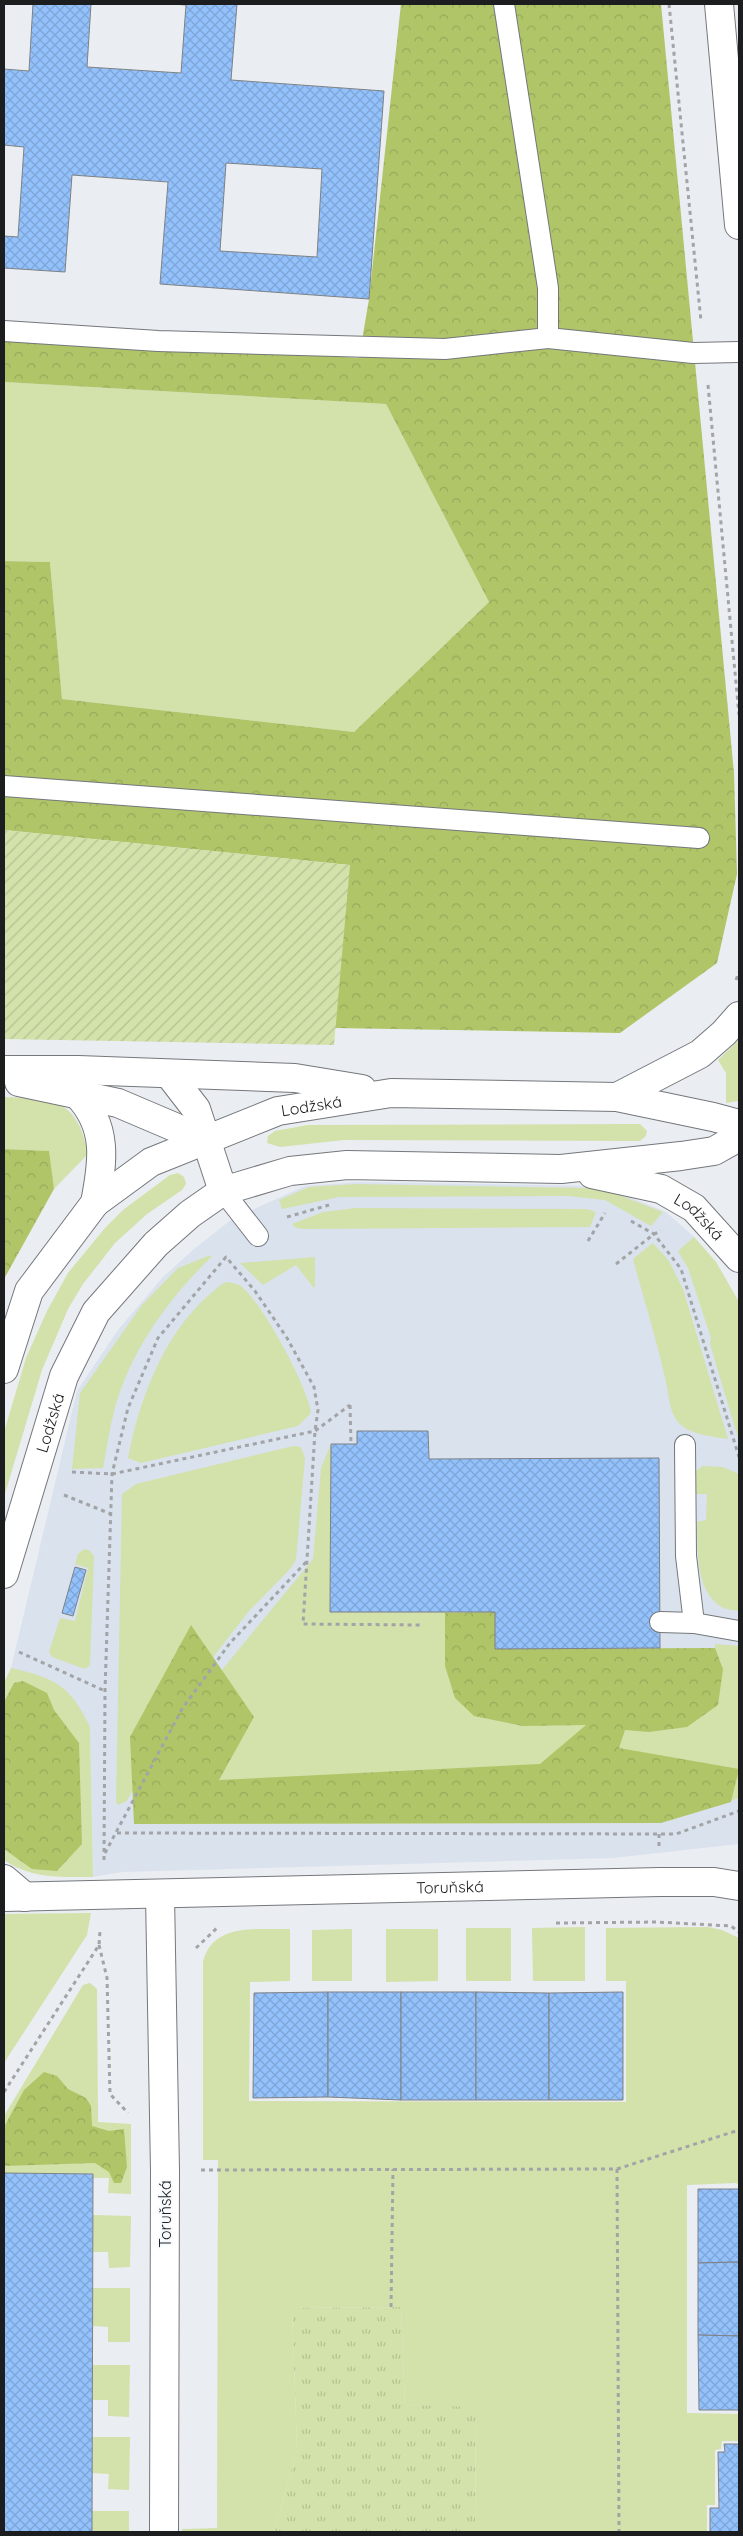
<svg xmlns="http://www.w3.org/2000/svg" width="743" height="2536" viewBox="0 0 743 2536" font-family="Quicksand,sans-serif">
<style>
.built{fill:#dae2ed}
.grass{fill:#d3e1aa}
.forest{fill:url(#forest-crowns)}
.park{fill:url(#park-tufts)}
.garden{fill:url(#garden-furrows)}
.building{fill:url(#building-cross-hatch);stroke:#7e8185;fill-rule:evenodd}
.lines{fill:none;stroke-linecap:round;stroke-linejoin:round}
.service-casing{stroke:#74777b;stroke-width:22}
.minor-casing{stroke:#74777b;stroke-width:30}
.tertiary-casing{stroke:#74777b;stroke-width:30}
.path{stroke:#a2a4a7;stroke-width:3;stroke-dasharray:4 4;stroke-linecap:butt}
.service{stroke:#fff;stroke-width:20}
.minor{stroke:#fff;stroke-width:28}
.tertiary{stroke:#fff;stroke-width:28}
.labels{text-anchor:middle;dominant-baseline:central;stroke-width:4;stroke-linejoin:round;paint-order:stroke}
.street-label{font-size:16px;fill:#1c1d1e;stroke:#f7fbff}
</style>
<defs>
<pattern id="forest-crowns" width="20" height="18" patternUnits="userSpaceOnUse" patternTransform="scale(1.25)"><rect width="20" height="18" fill="#b0c568"/><path d="M2 6a3 3 0 1 1 6 0M12 15a3 3 0 1 1 6 0" fill="none" stroke="#97a95a"/></pattern>
<pattern id="park-tufts" width="24" height="20" patternUnits="userSpaceOnUse" patternTransform="scale(1.25)"><rect width="24" height="20" fill="#d3e1aa"/><path d="M3 7l-1-3M5 7V3M7 7l1-3M15 17l-1-3M17 17v-4M19 17l1-3" fill="none" stroke="#b5c192"/></pattern>
<pattern id="garden-furrows" width="10" height="10" patternUnits="userSpaceOnUse" patternTransform="scale(1.25)"><rect width="10" height="10" fill="#d3e1aa"/><path d="M-1 1l2-2M0 10L10 0M9 11l2-2" fill="none" stroke="#b5c192"/></pattern>
<pattern id="building-cross-hatch" width="8" height="8" patternUnits="userSpaceOnUse" patternTransform="scale(1.25)"><rect width="8" height="8" fill="#93c1fb"/><path d="M0 0l8 8M0 8l8-8" fill="none" stroke="#7ea5d7"/></pattern>
</defs>
<rect width="100%" height="100%" fill="#eaedf2"/>
<polygon class="built" points="357,1182 596,1186 621,1194 666,1212 694,1237 716,1262 739,1302 739,1844 613,1858 122,1872 93,1877 90,1727 11,1668 77,1391 118,1330 163,1277 194,1249 232,1219 305,1186"/>
<g class="grass">
<polygon points="4,382 386,404 489,602 354,732 62,699 50,562 4,561"/>
<polygon points="739,1040 739,1101 726,1103 726,1073 718,1060"/>
<path d="M4,1097C54,1099 77,1098 88,1154L54,1189L48,1151L4,1149Z"/>
<polygon points="640,1124 647,1131 646,1136 640,1141 344,1140 280,1147 267,1143 268,1136 275,1131 308,1125"/>
<polygon points="178,1173 184,1177 186,1184 182,1190 147,1214 115,1243 83,1284 68,1309 42,1370 4,1497 4,1432 26,1358 47,1311 68,1273 105,1228 123,1210 170,1175"/>
<polygon points="356,1184 586,1188 611,1192 663,1212 651,1226 605,1200 568,1196 339,1197 282,1209 279,1200 309,1187"/>
<polygon points="356,1208 587,1209 596,1212 590,1227 305,1229 296,1228 292,1224 323,1212"/>
<polygon points="694,1237 716,1262 739,1302 739,1441 710,1344 711,1338 688,1268 678,1251"/>
<path d="M653,1243L669,1261L683,1289L728,1439C711,1436 689,1435 678,1422C669,1411 669,1395 666,1382C657,1341 644,1300 633,1259Z"/>
<path d="M208,1256H212C169,1299 134,1345 116,1404C110,1425 107,1447 103,1468L72,1469L80,1393L142,1305L178,1268Z"/>
<polygon points="315,1257 315,1287 313,1287 296,1265 263,1285 240,1263"/>
<path d="M227,1282C231,1283 236,1283 239,1285C259,1296 309,1389 311,1413L298,1426L141,1463L128,1458C139,1401 163,1335 209,1295C215,1290 220,1284 227,1282Z"/>
<polygon points="331,1444 330,1612 495,1612 495,1649 715,1648 715,1644 739,1646 739,1798 661,1823 134,1824 198,1699 313,1559 321,1468"/>
<polygon points="293,1446 301,1447 305,1458 296,1560 290,1569 249,1611 200,1674 147,1763 127,1801 118,1805 116,1802 122,1494 136,1484"/>
<path d="M703,1466L723,1467L739,1474V1611C734,1610 725,1610 720,1606C695,1589 698,1549 697,1522L706,1520L707,1494H696V1471Z"/>
<polygon points="84,1549 89,1550 94,1556 90,1665 85,1669 52,1657 49,1652 60,1618 75,1621 88,1568 75,1564 78,1554"/>
<path d="M11,1668C55,1678 70,1685 90,1727L93,1877C60,1877 32,1879 4,1860V1683Z"/>
<polygon points="91,1913 87,1935 4,2063 4,1914"/>
<polygon points="585,1927 585,1981 533,1981 532,1928"/>
<path d="M708,1927L722,1930L739,1938V2185L736,2183L687,2185V2413L739,2414V2441H722L721,2449L715,2450V2505H707V2532H475L476,2408L405,2405L401,2307L292,2308L297,2450L274,2532H183L182,2529L217,2528L218,2160H203V1962C213,1922 258,1930 290,1929V1981L250,1982L249,2101L626,2102V1981H606V1928Z"/>
<rect x="466" y="1928" width="45" height="53"/>
<polygon points="352,1929 352,1981 312,1981 312,1930"/>
<polygon points="386,1929 438,1929 438,1981 386,1982"/>
<polygon points="90,1983 97,1989 98,2122 131,2124 131,2194 108,2193 109,2178 93,2178 93,2174 4,2173 4,2116 83,1985"/>
<polygon points="93,2215 131,2216 130,2267 109,2268 108,2252 93,2252"/>
<polygon points="93,2288 130,2288 130,2342 108,2342 108,2327 93,2326"/>
<polygon points="93,2365 130,2365 129,2417 108,2416 108,2400 93,2400"/>
<polygon points="93,2437 130,2437 129,2490 108,2489 109,2474 92,2473"/>
<rect x="92" y="2511" width="37" height="21"/>
</g>
<g class="forest">
<polygon points="401,4 661,4 734,773 737,874 717,963 620,1033 335,1028 349,865 4,830 4,561 50,562 62,699 354,732 489,602 386,404 4,382 4,334 359,358 369,299"/>
<polygon points="4,1149 49,1151 54,1189 4,1279"/>
<polygon points="495,1612 495,1649 715,1648 723,1669 718,1705 687,1727 649,1732 625,1730 619,1748 739,1769 731,1802 661,1823 134,1824 130,1737 191,1625 254,1717 219,1780 540,1764 586,1725 523,1726 474,1716 455,1698 445,1666 445,1613"/>
<polygon points="23,1681 47,1693 54,1710 79,1743 82,1844 57,1871 32,1869 4,1849 4,1702 14,1683"/>
<polygon points="44,2072 57,2076 68,2089 86,2098 91,2106 92,2126 109,2131 124,2129 127,2167 121,2183 114,2183 109,2172 95,2163 4,2166 4,2127 24,2090"/>
</g>
<polygon class="park" points="401,2307 405,2405 476,2407 475,2532 274,2532 297,2450 292,2308"/>
<polygon class="garden" points="4,830 350,865 334,1045 4,1039"/>
<g class="building">
<path d="M33,4H91L87,67L181,73L186,5L173,4H237L231,80L384,91L369,299L160,284L168,182L72,175L65,272L4,268V236L18,237L24,147L4,145V69L29,71ZM226,163L322,169L317,257L220,251Z"/>
<polygon points="357,1431 428,1431 429,1459 659,1458 660,1648 495,1649 495,1612 330,1612 331,1444 357,1444"/>
<polygon points="75,1567 86,1570 73,1616 62,1613"/>
<polygon points="328,1992 328,2097 253,2098 254,1993"/>
<polygon points="328,1992 401,1992 401,2100 328,2097"/>
<rect x="401" y="1992" width="75" height="108"/>
<polygon points="476,1992 549,1993 549,2100 476,2100"/>
<polygon points="623,1992 623,2100 549,2100 549,1993"/>
<polygon points="4,2173 93,2174 92,2532 4,2532"/>
<polygon points="698,2189 739,2189 739,2262 698,2263"/>
<polygon points="739,2262 739,2336 698,2335 698,2263"/>
<polygon points="698,2335 739,2336 739,2410 699,2410"/>
<polygon points="724,2444 739,2444 739,2532 710,2532 710,2508 719,2508 718,2452 725,2452"/>
</g>
<g class="lines">
<g class="service-casing">
<g id="service">
<polyline points="4,331 158,341 445,349 548,338 548,288 504,4"/>
<polyline points="548,338 693,353 739,352"/>
<polyline points="4,786 699,838"/>
<polyline points="223,1191 258,1236"/>
<polyline points="685,1445 686,1556 694,1623"/>
<polyline points="660,1622 694,1623 739,1631"/>
</g>
</g>
<g class="minor-casing">
<g id="minor">
<polyline points="160,1895 165,2171 164,2532"/>
<path id="s1" d="M4,1897L660,1882H714L739,1886"/>
</g>
</g>
<g class="tertiary-casing">
<g id="tertiary">
<polyline points="719,4 739,225"/>
<polyline points="4,1070 78,1070 295,1078 362,1089"/>
<polyline points="169,1074 196,1109 223,1191"/>
<polyline points="19,1082 118,1103 205,1140"/>
<path d="M76,1093C109,1126 103,1162 95,1203"/>
<polyline points="617,1097 700,1054 724,1033 739,1016"/>
<path id="s2" d="M592,1174L661,1189L694,1208L739,1258"/>
<path id="s3" d="M4,1369L29,1291L95,1203L151,1162L278,1111L391,1093L617,1097L713,1117L739,1124"/>
<path id="s4" d="M4,1574L64,1376L96,1312L156,1244L190,1214L223,1191L290,1171L347,1165L561,1169L681,1156L714,1151L739,1137"/>
<polyline points="4,1879 25,1897"/>
</g>
</g>
<g class="path">
<polyline points="669,4 701,321"/>
<polyline points="708,385 739,715"/>
<polyline points="736,980 739,972"/>
<polyline points="287,1217 329,1205"/>
<polyline points="631,1221 654,1234 681,1269 739,1457"/>
<polyline points="588,1241 605,1213"/>
<polyline points="616,1264 654,1234 661,1231"/>
<polyline points="350,1405 351,1444"/>
<polyline points="72,1472 112,1474 315,1431 350,1405"/>
<polyline points="64,1495 111,1514"/>
<polyline points="19,1652 105,1691"/>
<polyline points="117,1833 676,1834 739,1811"/>
<polyline points="659,1834 659,1848"/>
<polyline points="105,1853 182,1709 230,1643 308,1560"/>
<polyline points="104,1860 105,1691 112,1474 128,1408 158,1338 226,1257 255,1291 287,1338 314,1387 318,1410 315,1431 303,1624 420,1625"/>
<polyline points="556,1923 657,1922 731,1926 739,1932"/>
<polyline points="99,1945 107,1978 110,2094 128,2113"/>
<polyline points="196,1948 217,1928"/>
<polyline points="4,2092 99,1945 100,1931"/>
<polyline points="617,2169 619,2532"/>
<polyline points="201,2170 617,2169 739,2130"/>
<polyline points="391,2307 393,2169"/>
</g>
<use href="#service" class="service"/>
<use href="#minor" class="minor"/>
<use href="#tertiary" class="tertiary"/>
</g>
<g class="labels">
<g class="street-label">
<text stroke="none"><textPath href="#s3" startOffset="432">Lodžská</textPath></text>
<text stroke="none"><textPath href="#s2" startOffset="118">Lodžská</textPath></text>
<text stroke="none"><textPath href="#s4" startOffset="158">Lodžská</textPath></text>
<text stroke="none"><textPath href="#s1" startOffset="446">Toruňská</textPath></text>
<text transform="translate(165 2214) rotate(-90)">Toruňská</text>
</g>
</g>
<rect width="743" height="2536" fill="none" stroke="#1c1d1e" stroke-width="10"/>
</svg>
